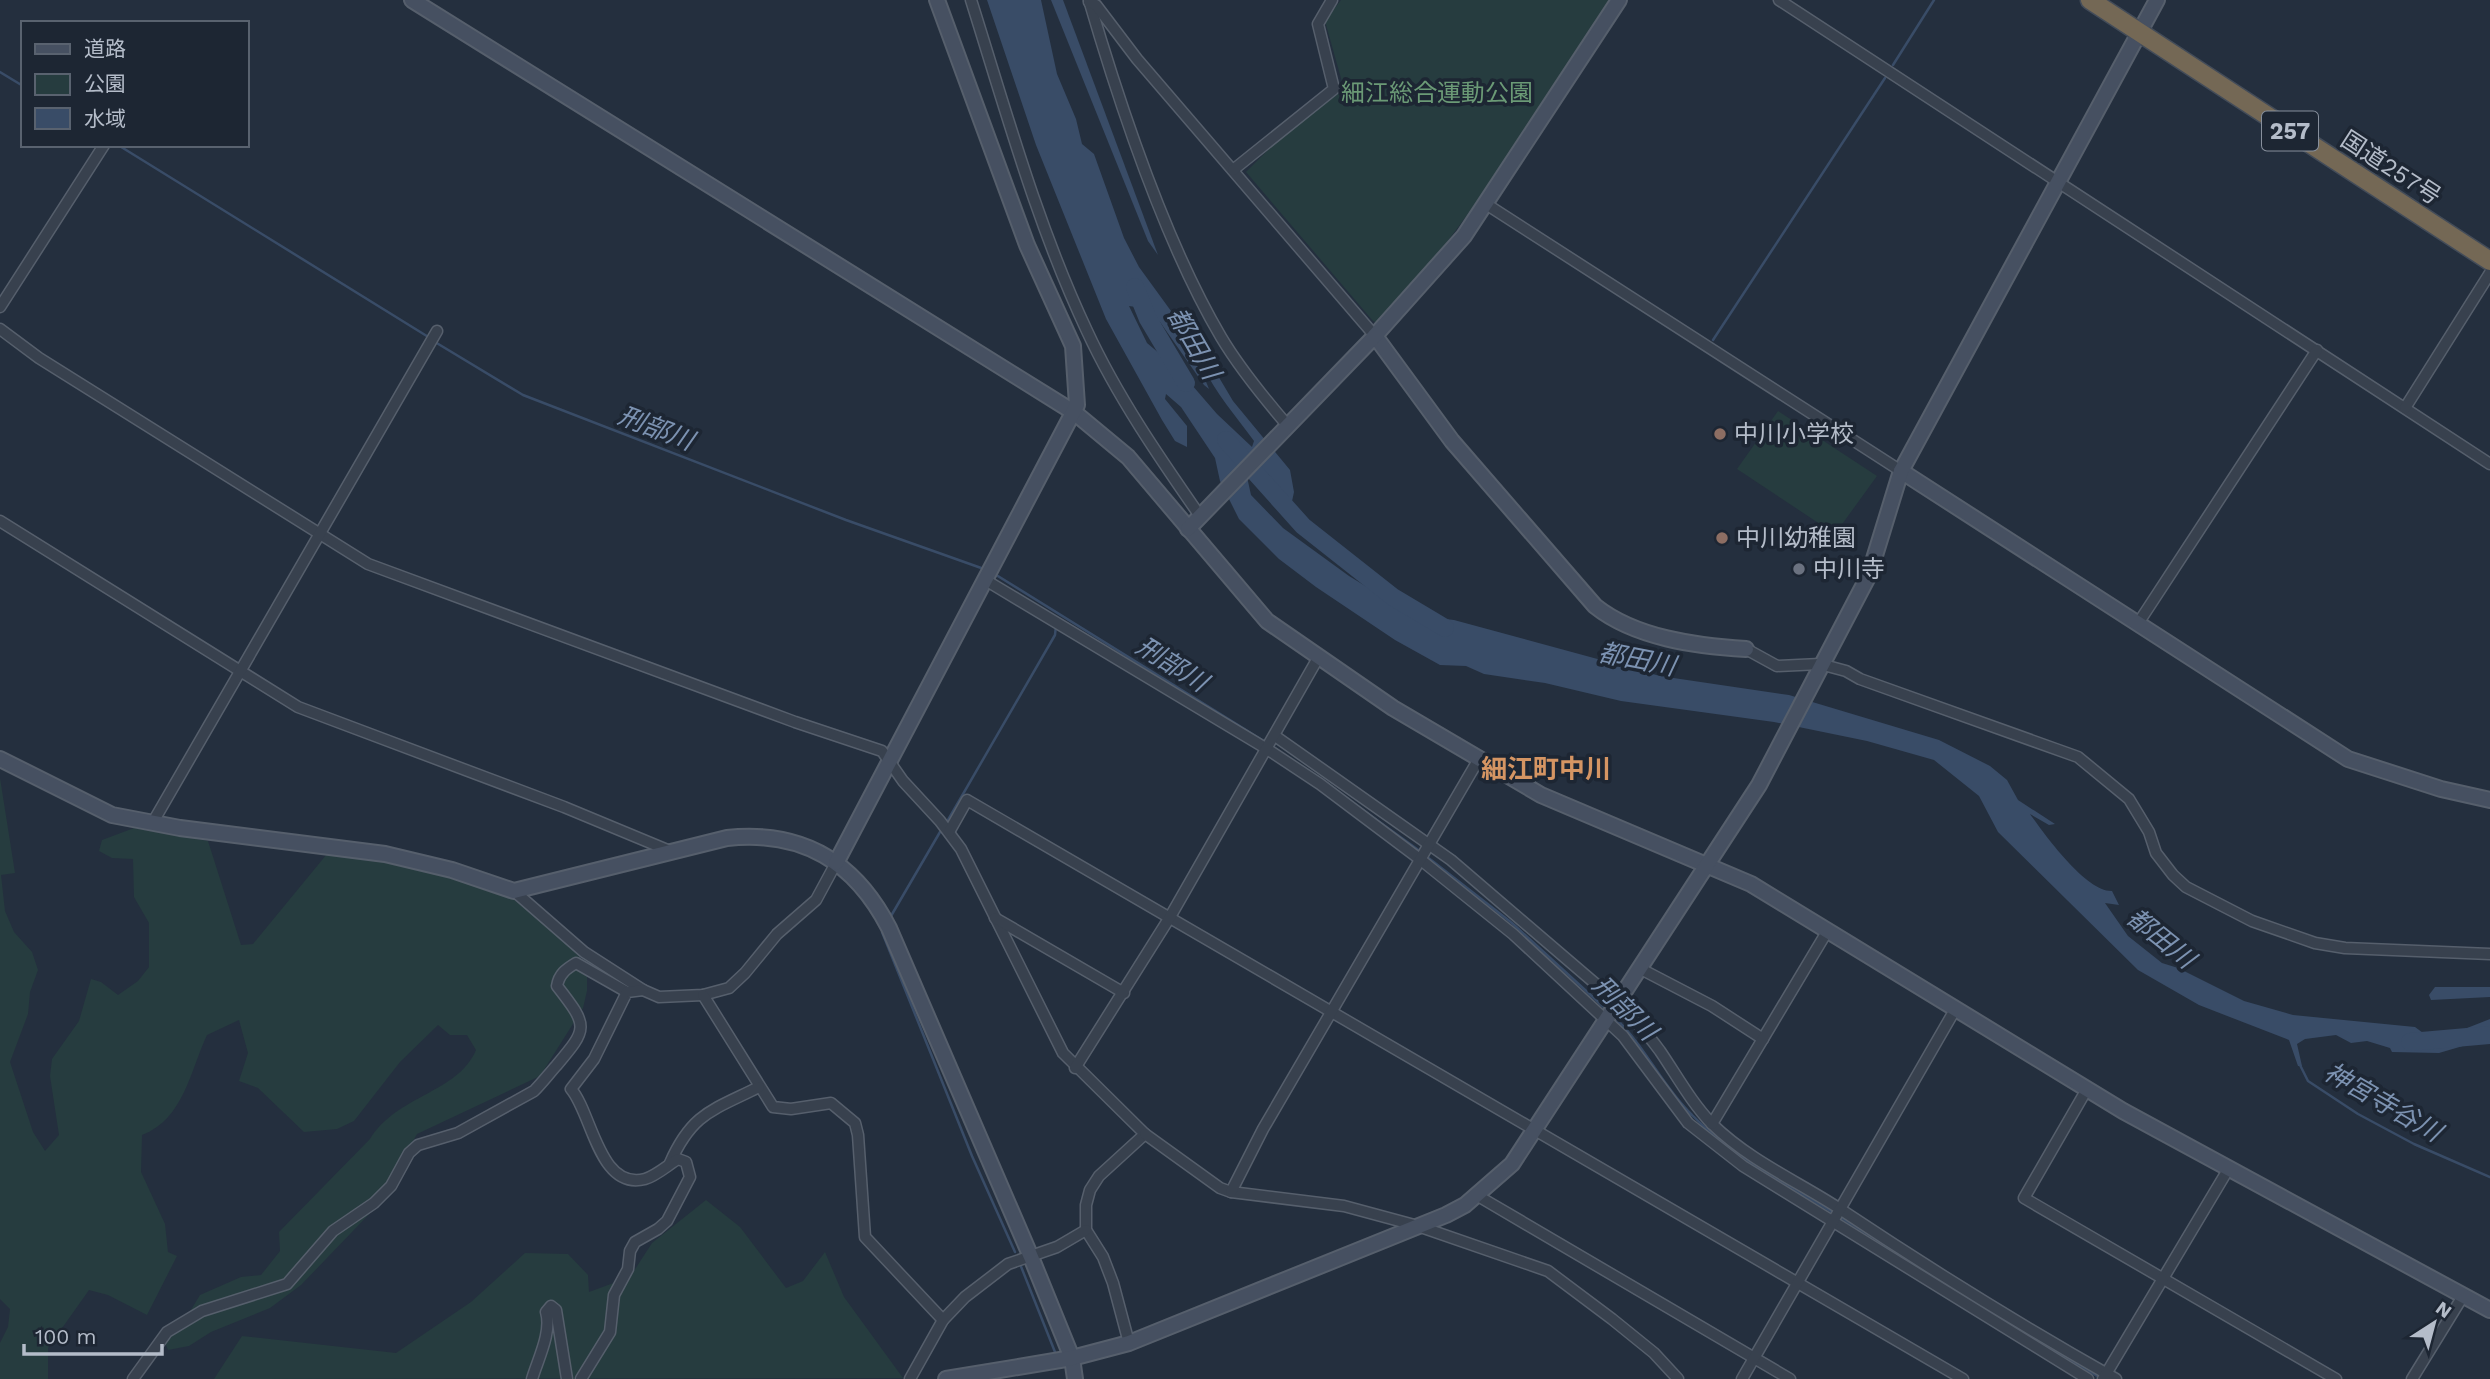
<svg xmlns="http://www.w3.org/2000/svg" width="2490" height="1379" viewBox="0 0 2490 1379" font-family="'Work Sans','Noto Sans JP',sans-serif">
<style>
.green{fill:#263c3f}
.water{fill:#394c67;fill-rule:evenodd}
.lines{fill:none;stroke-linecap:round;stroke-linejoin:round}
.stream{stroke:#394c67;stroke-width:2.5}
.river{stroke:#394c67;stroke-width:18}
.street-casing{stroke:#565f6c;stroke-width:13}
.secondary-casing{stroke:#565f6c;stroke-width:18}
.highway-casing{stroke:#434c59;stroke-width:21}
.street{stroke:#38414e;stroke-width:10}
.secondary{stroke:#465061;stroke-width:14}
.highway{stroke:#746855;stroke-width:18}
.education-dot{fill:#8d6e63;stroke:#1d2633;stroke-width:2.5}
.worship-dot{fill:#6b7280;stroke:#1d2633;stroke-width:2.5}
.labels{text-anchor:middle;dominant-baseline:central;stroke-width:7;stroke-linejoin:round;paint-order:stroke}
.shield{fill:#1d2633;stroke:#878f9c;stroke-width:2}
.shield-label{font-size:23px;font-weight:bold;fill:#b4bcc9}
.park-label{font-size:24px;fill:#6b9a76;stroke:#1d2633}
.street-label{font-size:24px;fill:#b4bcc9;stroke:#1d2633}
.poi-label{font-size:24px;fill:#b4bcc9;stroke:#1d2633;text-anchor:start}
.water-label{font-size:26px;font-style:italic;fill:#7c92b1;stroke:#1d2633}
.neighbourhood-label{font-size:26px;font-weight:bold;fill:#d59563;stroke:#1d2633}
</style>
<rect width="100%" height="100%" fill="#242f3e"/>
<g class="green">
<path d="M1341,0H1610C1538,111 1469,225 1379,324L1373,321L1246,172L1279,139L1344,89L1325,21Z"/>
<polygon points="1778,411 1877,476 1835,534 1737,469"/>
<path d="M0,778L15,873L1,875L5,911L14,932L32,952L38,970L30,992L28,1014L10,1062L33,1132L45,1151L59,1135L50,1076L52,1059L79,1021L91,979L101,982L118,995L138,981L149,967V923L134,897L133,859L112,858L99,851L102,840L134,828L208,841L241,945L253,944L327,854L374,858L452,877L518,898L587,964V991L583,1008L540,1076L417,1134L376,1207L301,1285L270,1308L211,1332L189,1346L168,1350L163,1338L186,1318L200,1295L241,1277L261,1275L280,1251L279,1232L370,1139C397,1095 458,1093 476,1050L467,1035H450L438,1025L400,1062L354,1121L337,1129L304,1132L258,1088L239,1081L248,1053L239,1020L207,1035C190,1071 184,1119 142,1135L141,1172L165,1224L168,1252L177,1256L147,1315L108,1295L89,1290L48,1348V1379H0V1343L8,1327L10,1309L0,1299Z"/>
<polygon points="706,1200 740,1227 786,1288 803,1281 825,1252 844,1297 903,1378 214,1379 242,1336 396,1353 471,1302 525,1253 568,1254 588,1275 589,1292 630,1277 652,1243"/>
</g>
<g class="water">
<path d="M987,0H1041L1057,74L1076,119L1082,144L1094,154L1124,238L1139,267L1171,311L1192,332L1233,401L1290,470L1294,492L1291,506L1276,490L1269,475L1242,454L1251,495L1283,528L1349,576L1413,615L1454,620L1660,676L1789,695L1939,740L1990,766L2007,780L2018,800L2055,824L2049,825L2030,814C2045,835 2086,892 2112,891L2119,905L2105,903L2128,936L2162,963L2178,968L2244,1001L2293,1015L2415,1027L2434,1041L2490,1019V1038L2439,1053L2392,1052L2390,1048L2367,1041L2351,1043L2336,1035L2305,1039L2297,1044L2302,1066H2298L2289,1040L2199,1005L2138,970L1998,832L1979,796L1934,760L1867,741L1774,722L1621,701L1545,683L1484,674L1466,666L1440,665L1395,640L1316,587L1279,559L1239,519L1220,481L1215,458L1181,407L1166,394L1165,399L1187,426V447L1175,441L1162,420L1106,319L1036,145ZM1129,306L1150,309L1155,320L1160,322L1204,385L1209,389L1197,360L1202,364C1215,393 1236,416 1254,441L1252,447L1217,414L1179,370L1147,343Z"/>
<polygon points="1051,0 1063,0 1158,255 1148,241"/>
<polygon points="2435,987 2490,987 2490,997 2431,1000 2429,995"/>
</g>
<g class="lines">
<g class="stream">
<polyline points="1893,65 1934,0"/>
<polyline points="0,72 23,86"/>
<polyline points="118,145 430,338"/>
<polyline points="1713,340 1885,78"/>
<polyline points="435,342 523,395 846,520 984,569"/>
<polyline points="993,573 1267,743"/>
<polyline points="1356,805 1421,852"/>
<polyline points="948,820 1055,635 1056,625"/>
<polyline points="1426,856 1512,923 1608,1011"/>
<polyline points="891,916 940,832"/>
<polyline points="882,932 972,1156 1015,1252"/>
<path d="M1615,1018C1646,1047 1662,1086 1692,1115C1732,1156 1785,1183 1834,1213"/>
<polyline points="2300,1065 2308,1081 2358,1114 2414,1144 2490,1177"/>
<polyline points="1840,1217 2102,1379"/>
<polyline points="1020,1264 1055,1352"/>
</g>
<g class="river">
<polyline points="1135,287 1148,319 1186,383"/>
<polyline points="1226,440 1303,526 1393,597 1445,628"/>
<polyline points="2410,1042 2490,1035"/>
</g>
<g class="street-casing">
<g id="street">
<path d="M971,0C1006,111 1037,225 1087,331C1117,396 1159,457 1200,516"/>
<path d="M1089,0C1120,106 1165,242 1221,337C1240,369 1264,398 1288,426"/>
<polyline points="1779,0 2490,464"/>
<polyline points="1089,2 1096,5 1137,59 1375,336"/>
<polyline points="1233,170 1334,89 1318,24 1332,0"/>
<polyline points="1486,204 1901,471"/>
<polyline points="0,307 104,145"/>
<polyline points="0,329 39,358 368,564 795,722 882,751 903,781 940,821 961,849 1063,1053 1145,1134 1099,1176 1090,1190 1086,1205 1086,1230 1103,1257 1113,1283 1129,1343"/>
<polyline points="2405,408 2490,273"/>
<polyline points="0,521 298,707 564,807 670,851"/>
<polyline points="987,581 1267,749 1320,784 1421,860 1513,934 1623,1036 1688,1123 1743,1166 2088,1379"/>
<polyline points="2139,622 2317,350"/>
<polyline points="1746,649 1777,666 1820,664 1846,671 1860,679 2078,757 2129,799 2149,832 2156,853 2173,875 2186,887 2252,921 2315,943 2345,948 2490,954"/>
<path d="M1275,736L1451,860L1618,1003C1633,1018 1647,1033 1660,1051C1677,1076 1691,1102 1712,1124C1750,1161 1797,1181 1840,1209C1930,1269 2022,1326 2116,1379"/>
<polyline points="153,822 437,331"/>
<polyline points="949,832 967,800 1963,1379"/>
<polyline points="514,891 584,952 643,990 659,997 703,995 729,988 745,973 777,934 816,900 836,863"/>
<polyline points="995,918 1124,993"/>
<polyline points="1639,968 1712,1006 1763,1039"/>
<polyline points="703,995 773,1107 791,1109 831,1103 855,1123 858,1135 865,1237 943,1320"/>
<polyline points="1075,1068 1170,917 1318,658"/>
<polyline points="2087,1089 2024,1198 2336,1379"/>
<polyline points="1712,1124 1828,930"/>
<polyline points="1145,1134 1220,1188 1231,1192 1344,1206 1418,1226 1548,1271 1612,1319 1654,1353 1678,1379"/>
<path d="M670,1163C692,1113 713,1110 759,1087"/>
<polyline points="1231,1192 1263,1129 1480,757"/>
<polyline points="1478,1196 1790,1379"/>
<path d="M133,1379L167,1332L202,1311L287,1284L333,1231L374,1203L391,1186L409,1153L418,1145L458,1133L534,1091C542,1083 548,1075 556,1066C588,1028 589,1027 557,986C559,974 566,969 576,963L627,992"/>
<path d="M532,1379C538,1359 552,1332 546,1312L551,1306L556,1310L567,1379"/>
<path d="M581,1379L610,1332L614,1295L628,1269L630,1251L635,1242L658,1229L667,1221L690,1177L686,1162L678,1159C668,1165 656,1176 645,1179C599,1191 592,1113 571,1089L594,1059L627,992L643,990"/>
<polyline points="910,1379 943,1320 965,1297 1008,1264 1057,1247 1086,1230"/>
<polyline points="1742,1379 1956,1008"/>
<polyline points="2103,1379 2229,1168"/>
<polyline points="2412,1379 2463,1296"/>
</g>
</g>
<g class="secondary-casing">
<g id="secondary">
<polyline points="412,0 1075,413 1128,457 1267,621 1393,708 1541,795 1751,884 2123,1111 2490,1310"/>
<path d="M1375,336L1452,441L1595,606C1635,638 1696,646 1746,649"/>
<polyline points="1901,471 2348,759 2441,789 2490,800"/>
<polyline points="1188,529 1372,339 1464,236 1619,0"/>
<path d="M0,759L112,815L180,828L385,854L452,870L514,891L727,838C803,830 855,862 889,928L1031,1257L1072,1358L1075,1379"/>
<polyline points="836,863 1077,405 1073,346 1027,245 937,0"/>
<polyline points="946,1379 1072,1358 1129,1343 1446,1215 1465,1205 1512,1164 1759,785 1869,575 1901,471 2157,0"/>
</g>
</g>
<g class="highway-casing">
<polyline id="highway" points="2090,0 2490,261"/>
</g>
<use href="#street" class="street"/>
<use href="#secondary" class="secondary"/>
<use href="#highway" class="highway"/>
</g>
<g class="education-dot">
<circle cx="1720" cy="434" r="7"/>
<circle cx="1722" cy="538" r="7"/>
</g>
<circle class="worship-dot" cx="1799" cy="569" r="7"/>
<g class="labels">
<rect class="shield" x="2262" y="111.5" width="56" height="39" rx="5"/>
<g class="shield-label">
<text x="2290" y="131">257</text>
</g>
<g class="park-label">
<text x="1437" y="93">細江総合運動公園</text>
</g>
<g class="street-label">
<text transform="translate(2391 168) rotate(33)">国道257号</text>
</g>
<g class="poi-label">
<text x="1734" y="434">中川小学校</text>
<text x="1736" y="538">中川幼稚園</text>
<text x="1813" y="569">中川寺</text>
</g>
<g class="water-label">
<text transform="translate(1194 343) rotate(60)">都田川</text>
<text transform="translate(656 428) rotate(21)">刑部川</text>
<text transform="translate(1637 659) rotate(11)">都田川</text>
<text transform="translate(1172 664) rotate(32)">刑部川</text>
<text transform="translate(2161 938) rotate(39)">都田川</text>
<text transform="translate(1625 1008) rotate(45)">刑部川</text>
<text transform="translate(2383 1102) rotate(30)">神宮寺谷川</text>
</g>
<g class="neighbourhood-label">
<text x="1546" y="769">細江町中川</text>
</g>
</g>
<rect x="21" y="21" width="228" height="126" fill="#1d2633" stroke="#59626f" stroke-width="2"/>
<rect x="35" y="44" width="35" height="10" fill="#465061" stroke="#59626f" stroke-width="2"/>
<text x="84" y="56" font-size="21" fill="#b4bcc9">道路</text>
<rect x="35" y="74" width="35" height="21" fill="#263c3f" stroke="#59626f" stroke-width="2"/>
<text x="84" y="91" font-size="21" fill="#b4bcc9">公園</text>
<rect x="35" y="108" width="35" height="21" fill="#394c67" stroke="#59626f" stroke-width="2"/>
<text x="84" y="126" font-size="21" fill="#b4bcc9">水域</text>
<g transform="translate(2434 1323) rotate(36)" stroke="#1d2633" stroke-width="5" paint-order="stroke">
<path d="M0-5L12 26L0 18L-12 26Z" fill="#b4bcc9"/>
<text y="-10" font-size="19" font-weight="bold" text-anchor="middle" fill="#b4bcc9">N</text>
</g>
<path d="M24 1344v10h138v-10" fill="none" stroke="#b4bcc9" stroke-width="3.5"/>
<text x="35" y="1344" font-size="21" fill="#b4bcc9" stroke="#1d2633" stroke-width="5" paint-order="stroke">100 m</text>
</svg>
